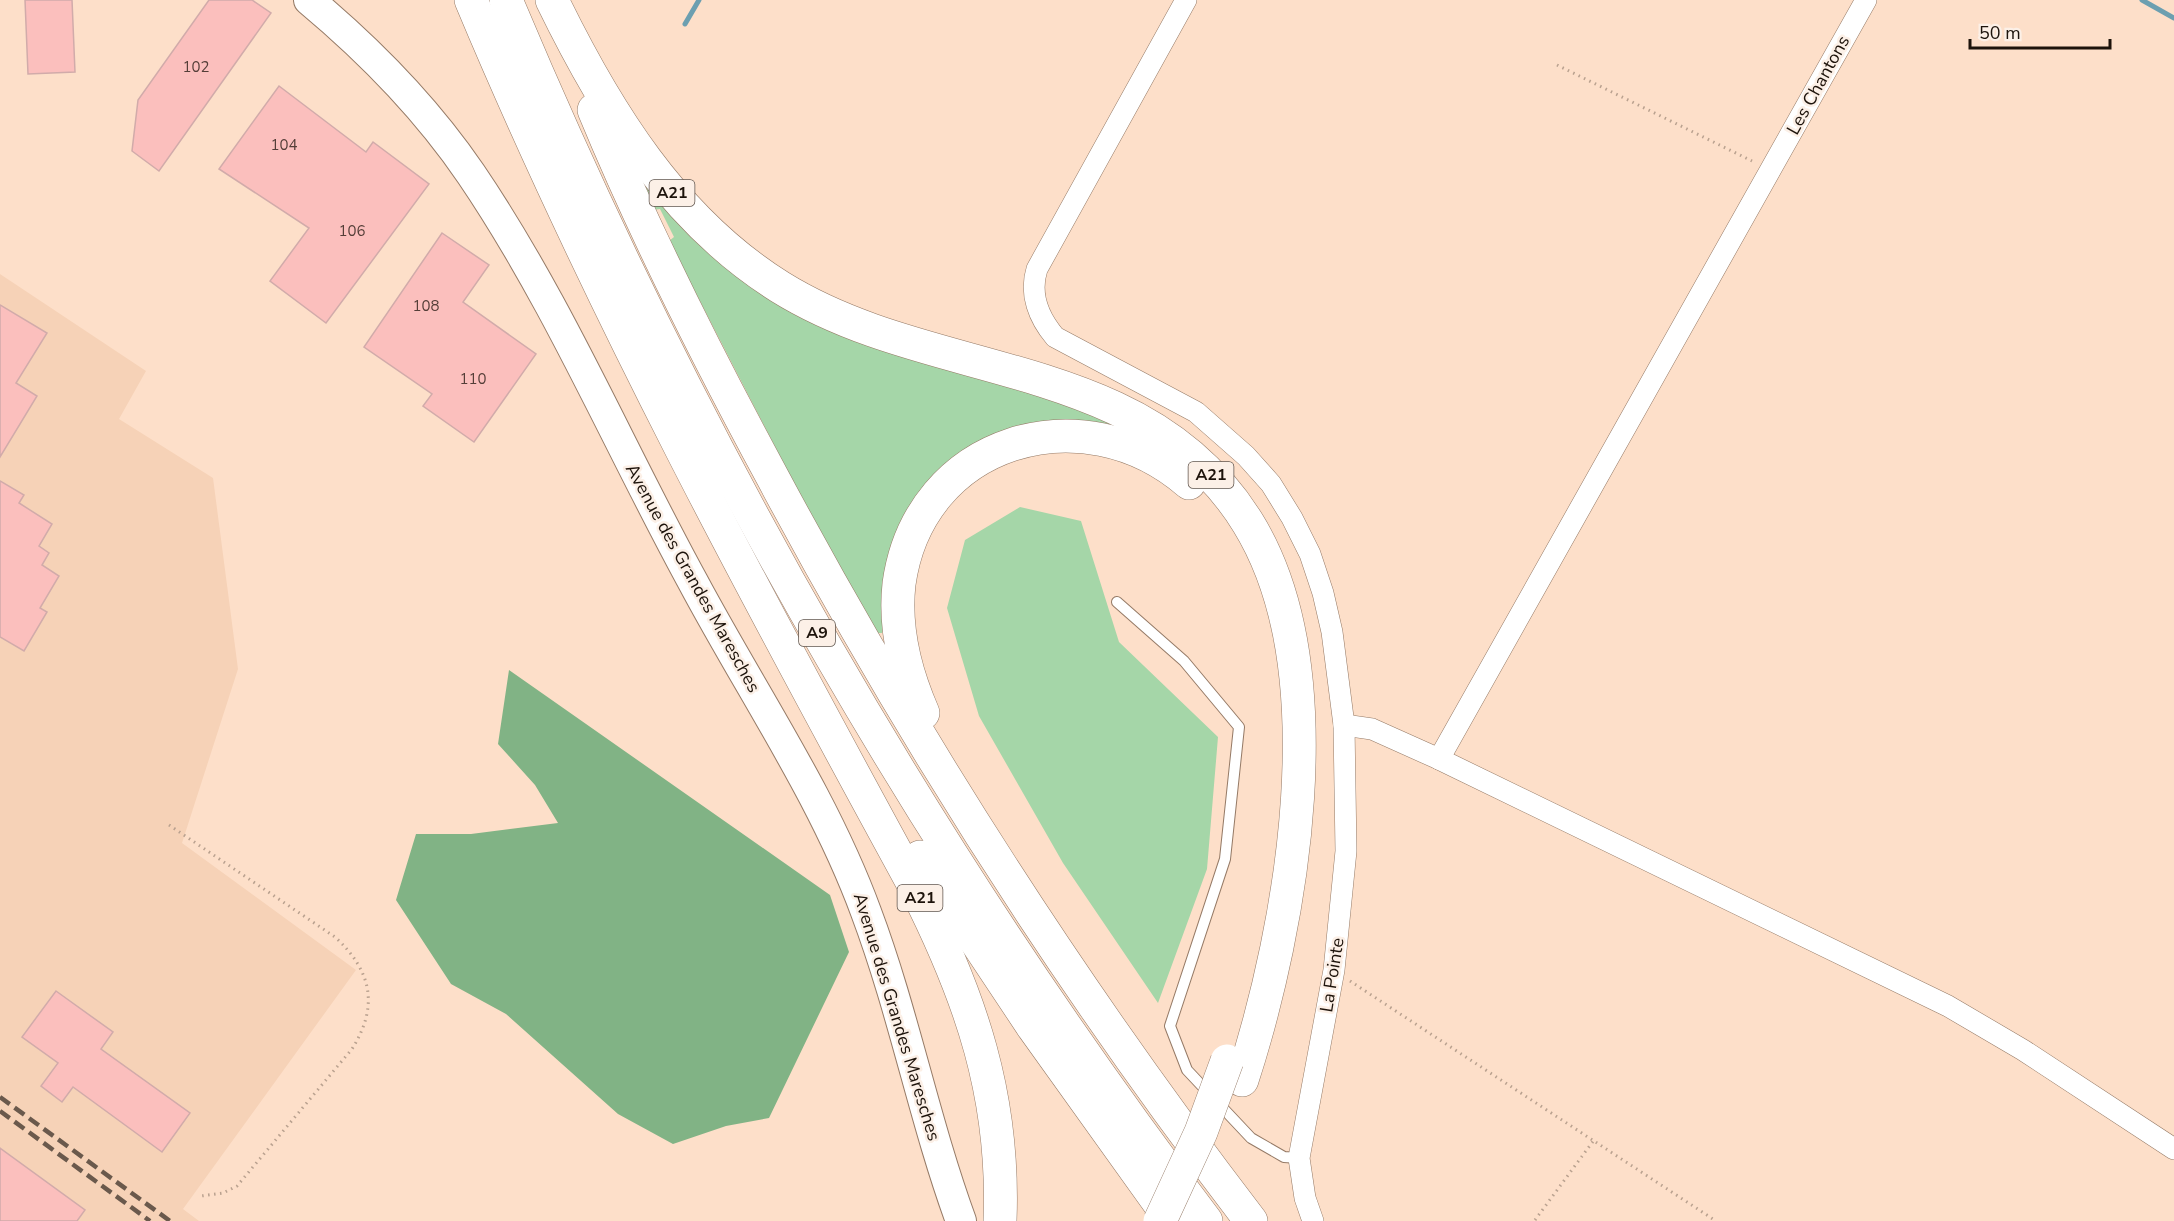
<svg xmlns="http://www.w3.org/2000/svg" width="2174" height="1221" viewBox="0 0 2174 1221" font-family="'Nunito Sans',sans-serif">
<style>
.built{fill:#f6d2b7}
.green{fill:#a5d6a8}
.forest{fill:#81b385}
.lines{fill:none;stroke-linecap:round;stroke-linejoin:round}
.stream{stroke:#6c9fb0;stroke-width:5}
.building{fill:#fbbfbd;stroke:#d1abaa;stroke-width:1.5}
.lane-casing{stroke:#957a66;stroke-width:12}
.street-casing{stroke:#957a66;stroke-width:22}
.secondary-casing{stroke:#957a66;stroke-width:32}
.highway-casing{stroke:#957a66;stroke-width:34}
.path{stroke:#b9a18f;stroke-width:3;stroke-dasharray:1.5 4.5;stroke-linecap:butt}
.lane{stroke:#fff;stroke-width:10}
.street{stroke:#fff;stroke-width:21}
.secondary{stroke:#fff;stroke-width:30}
.highway{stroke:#fff;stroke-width:33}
.rail{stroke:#6a594c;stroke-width:4.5;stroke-dasharray:12 6;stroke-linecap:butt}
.highway-bridge-casing{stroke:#957a66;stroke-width:34;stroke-linecap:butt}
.highway-bridge{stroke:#fff;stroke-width:33}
.labels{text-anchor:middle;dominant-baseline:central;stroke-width:5;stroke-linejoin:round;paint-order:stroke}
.number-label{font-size:15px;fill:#543e38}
.shield{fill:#fcf0e7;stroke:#60554d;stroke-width:1.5}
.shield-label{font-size:16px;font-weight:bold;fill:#1d130b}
.street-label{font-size:18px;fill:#1d130b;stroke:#fcf0e7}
</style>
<rect width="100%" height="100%" fill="#fddfc9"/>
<polygon class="built" points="0,274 146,371 119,419 213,478 238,669 182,843 356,970 183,1209 199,1221 0,1221"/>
<g class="green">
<polygon points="622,145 713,248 1136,433 960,461 882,633 878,633 838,569 669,241 674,237 660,209 653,210"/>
<polygon points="1020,507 1081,521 1119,642 1218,737 1207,869 1158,1003 1063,863 979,716 947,608 965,540"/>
</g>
<polygon class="forest" points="509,670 830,895 849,952 769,1118 726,1126 673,1144 618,1114 506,1014 451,984 396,900 416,834 471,834 558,823 535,785 498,744"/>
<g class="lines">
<g class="stream">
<polyline points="2142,0 2174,18"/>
<polyline points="685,24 699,0"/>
</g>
</g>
<g class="building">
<polygon points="25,0 72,0 75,72 28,74"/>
<polygon points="209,0 252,0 271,13 159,171 132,151 138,100"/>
<polygon points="279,86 366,152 373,142 429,184 326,323 270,281 309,228 219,169"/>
<polygon points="442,233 489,265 463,302 536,354 474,442 423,406 432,394 364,347"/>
<polygon points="0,305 47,333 16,383 37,396 0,457"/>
<polygon points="0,481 24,495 19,503 52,524 39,546 49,553 42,565 59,576 40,608 47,612 24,651 0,637"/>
<polygon points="56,991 113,1032 101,1049 190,1113 162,1152 73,1087 62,1102 41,1086 58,1063 22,1037"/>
<polygon points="0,1148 85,1210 77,1221 0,1221"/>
</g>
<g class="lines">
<g class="lane-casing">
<polyline id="lane" points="1117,602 1184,661 1239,727 1225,859 1170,1026 1187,1070 1251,1138 1284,1157 1299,1158"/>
</g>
<g class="street-casing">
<g id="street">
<path d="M1186,0L1037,269C1029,294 1039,318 1055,337L1196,412L1246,456L1271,484L1292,518L1310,554L1323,593L1332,632L1344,725L1346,851L1334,970L1299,1158L1305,1198L1313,1221"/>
<polyline points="1344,725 1372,729 1439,759 1948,1006 2023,1050 2174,1149"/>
<polyline points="1439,759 1866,0"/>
</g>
</g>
<g class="secondary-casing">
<path id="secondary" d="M309,0C370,51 426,108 471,174C558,302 619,447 693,582C751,691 823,795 866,912C904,1013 924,1120 961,1221"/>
</g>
<g class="highway-casing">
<g id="highway">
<path d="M471,0C599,306 757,598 916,889C971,998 1005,1097 1000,1221"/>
<path d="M506,0C688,434 922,846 1206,1221"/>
<path d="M552,0C606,111 673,220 780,287C883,351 1006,358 1115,408C1169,433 1216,471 1248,523C1338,669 1292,926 1242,1080"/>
<path d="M594,110C646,236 708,358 773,478C912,738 1072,988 1251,1221"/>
<path d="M923,713C905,672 894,629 899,584C919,439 1083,391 1189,483"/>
<polyline points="920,857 1033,1027 1172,1221"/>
</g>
</g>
<g class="path">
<polyline points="1557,65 1752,161"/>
<path d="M169,825L335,937C372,971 379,1006 352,1049L237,1186L223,1193L201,1196"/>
<polyline points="1350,981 1716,1221"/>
<polyline points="1535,1220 1594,1140"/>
</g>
<use href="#lane" class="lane"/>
<use href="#street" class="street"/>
<use href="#secondary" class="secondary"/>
<use href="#highway" class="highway"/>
<g class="rail">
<polyline points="0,1097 170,1221"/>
<polyline points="0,1111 150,1221"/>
</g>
<g class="highway-bridge-casing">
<polyline id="highway-bridge" points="1160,1221 1201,1132 1227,1061"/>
</g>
<use href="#highway-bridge" class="highway-bridge"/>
</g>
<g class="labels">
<g class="number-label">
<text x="196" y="67">102</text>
<text x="284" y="145">104</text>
<text x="352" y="231">106</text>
<text x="426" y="306">108</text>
<text x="473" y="379">110</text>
</g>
<g class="shield">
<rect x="649.5" y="180" width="45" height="26" rx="4.5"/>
<rect x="1188.5" y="462" width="45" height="26" rx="4.5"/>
<rect x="799" y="620" width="36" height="26" rx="4.5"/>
<rect x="897.5" y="885" width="45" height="26" rx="4.5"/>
</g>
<g class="shield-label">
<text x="672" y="193">A21</text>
<text x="1211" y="475">A21</text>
<text x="817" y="633">A9</text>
<text x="920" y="898">A21</text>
</g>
<g class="street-label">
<text transform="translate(1818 85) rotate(-61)">Les Chantons</text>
<text transform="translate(693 578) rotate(61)">Avenue des Grandes Maresches</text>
<text transform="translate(1332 975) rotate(-81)">La Pointe</text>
<text transform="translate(897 1017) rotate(73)">Avenue des Grandes Maresches</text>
</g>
</g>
<path d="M1970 39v9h140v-9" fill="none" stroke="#1d130b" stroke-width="3"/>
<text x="1979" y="39" font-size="18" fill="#1d130b" stroke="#fcf0e7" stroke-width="4.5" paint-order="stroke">50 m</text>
</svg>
